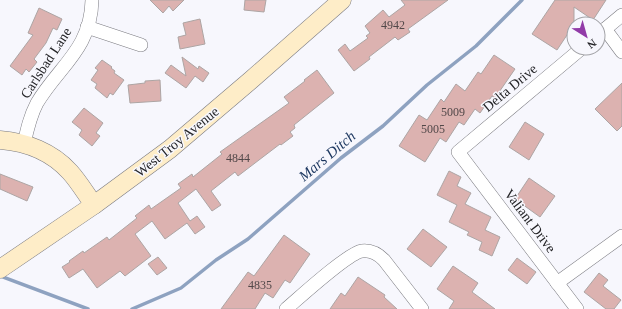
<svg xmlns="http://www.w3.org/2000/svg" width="622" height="309" viewBox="0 0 622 309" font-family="Georgia,serif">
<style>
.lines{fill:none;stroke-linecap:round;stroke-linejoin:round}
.stream{stroke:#8ea2c0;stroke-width:3.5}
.building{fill:#dcb2b0;stroke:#ada5a4}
.street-casing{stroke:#7b7b81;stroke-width:14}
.secondary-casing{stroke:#7b7b81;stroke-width:19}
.street{stroke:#fff;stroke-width:13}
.secondary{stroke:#feedc8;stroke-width:18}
.labels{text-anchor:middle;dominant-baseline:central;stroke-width:3;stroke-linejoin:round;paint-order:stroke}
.number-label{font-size:12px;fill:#524849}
.street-label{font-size:14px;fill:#242427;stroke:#f7f7fd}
.water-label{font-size:15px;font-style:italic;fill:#1a355e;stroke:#f7f7fd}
</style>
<rect width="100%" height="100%" fill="#f7f7fd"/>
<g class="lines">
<g class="stream">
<polyline points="0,276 88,309"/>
<polyline points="132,309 181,288 216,260 248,239 341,158 383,126 427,85 476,46 522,0"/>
</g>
</g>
<g class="building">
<polygon points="150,0 184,0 173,11 169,6 163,13"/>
<polygon points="245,0 266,0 264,12 244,10"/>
<polygon points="401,0 448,0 408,29 410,32 398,40 395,37 369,57 370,59 354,71 338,50 345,44 350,51 368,38 366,36 370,33 365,26 383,10 389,17 405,5"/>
<polygon points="555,0 606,0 593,20 574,7 574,36 569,32 557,50 532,34"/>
<polygon points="39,8 62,19 57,30 53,28 46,43 34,59 37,62 29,72 26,69 22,75 10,66 33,35 28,33"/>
<polygon points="200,19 205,44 180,49 178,37 186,35 183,23"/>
<polygon points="494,55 515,69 495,98 492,96 480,113 475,109 464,125 459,122 446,142 440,138 425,162 399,146 419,115 427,120 441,99 444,102 456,84 465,91 478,72 481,74"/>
<polygon points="182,57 198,69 199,66 209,73 203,82 195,76 186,88 165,73 171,65 186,76"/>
<polygon points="102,60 112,67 111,68 115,71 114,73 124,80 113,95 110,93 107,98 95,88 97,84 91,80 98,70 95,68"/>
<polygon points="317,70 334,93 294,125 295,128 290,132 293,136 281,145 280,144 238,176 235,172 211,191 221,205 212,211 196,189 178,203 190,221 197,216 205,227 195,234 187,223 165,239 152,221 135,234 151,256 125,276 120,271 97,288 83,269 69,278 62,267 70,262 69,261 83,251 84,253 107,237 109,240 137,218 135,216 149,205 151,209 181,188 178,184 192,174 193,177 222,154 220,152 289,103 284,97 305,81 304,80"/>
<polygon points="160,80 161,101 130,103 128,85 145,83 145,81"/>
<polygon points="622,83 622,126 617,131 595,109"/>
<polygon points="84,108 103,123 96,133 100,136 92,146 79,135 82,130 72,122"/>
<polygon points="525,122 544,134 529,160 509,147"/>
<polygon points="449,171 461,177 457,186 471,193 465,204 491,217 485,230 500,237 492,256 479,250 482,242 467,235 469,232 449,222 457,205 437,195"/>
<polygon points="0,174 33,187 27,201 0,189"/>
<polygon points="529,178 555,196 540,217 515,199"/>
<polygon points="423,229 447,247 431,267 407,249"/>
<polygon points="284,235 310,254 290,283 285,280 273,298 265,293 255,309 221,309 248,272 254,276"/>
<polygon points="158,257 167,268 157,275 148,264"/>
<polygon points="517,258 536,272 527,284 508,270"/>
<polygon points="453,266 478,283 472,292 495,309 449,309 454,301 437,289"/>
<polygon points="599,273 608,280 603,286 621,300 614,309 606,309 584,292"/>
<polygon points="358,277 385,295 384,297 397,309 330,309 341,293 345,296"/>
</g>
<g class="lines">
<g class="street-casing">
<g id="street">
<polyline points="87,27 141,45"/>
<polyline points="605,29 622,52"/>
<polyline points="598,35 622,15"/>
<path d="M24,144C27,130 30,116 37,103C59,66 91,49 92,0"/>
<polyline points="557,283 622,236"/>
<path d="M286,309C300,297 348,253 362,251C371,250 378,254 384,260L422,309"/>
<polyline points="577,309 458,152 582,48"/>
</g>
</g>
<g class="secondary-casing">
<g id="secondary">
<path d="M0,140C26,142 52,152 70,172C79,182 86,194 94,205"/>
<polyline points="0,269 94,205 170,149 251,80 342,0"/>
</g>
</g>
<use href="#street" class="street"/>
<use href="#secondary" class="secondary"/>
</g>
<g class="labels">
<g class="number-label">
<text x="393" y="25">4942</text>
<text x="453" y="112">5009</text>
<text x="433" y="129">5005</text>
<text x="238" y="158">4844</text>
<text x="260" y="285">4835</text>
</g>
<g class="street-label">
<text transform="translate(46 63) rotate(-57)">Carlsbad Lane</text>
<text transform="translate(510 88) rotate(-40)">Delta Drive</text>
<text transform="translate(177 142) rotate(-39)">West Troy Avenue</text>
<text transform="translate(530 221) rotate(53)">Valiant Drive</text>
</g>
<g class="water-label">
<text transform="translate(327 156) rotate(-40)">Mars Ditch</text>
</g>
</g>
<g transform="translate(586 36) rotate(143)"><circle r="19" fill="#f7f7fd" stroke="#a3a3a7"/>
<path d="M0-3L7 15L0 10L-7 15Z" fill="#923ba8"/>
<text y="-6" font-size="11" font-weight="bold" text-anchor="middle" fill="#242427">N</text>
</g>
</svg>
